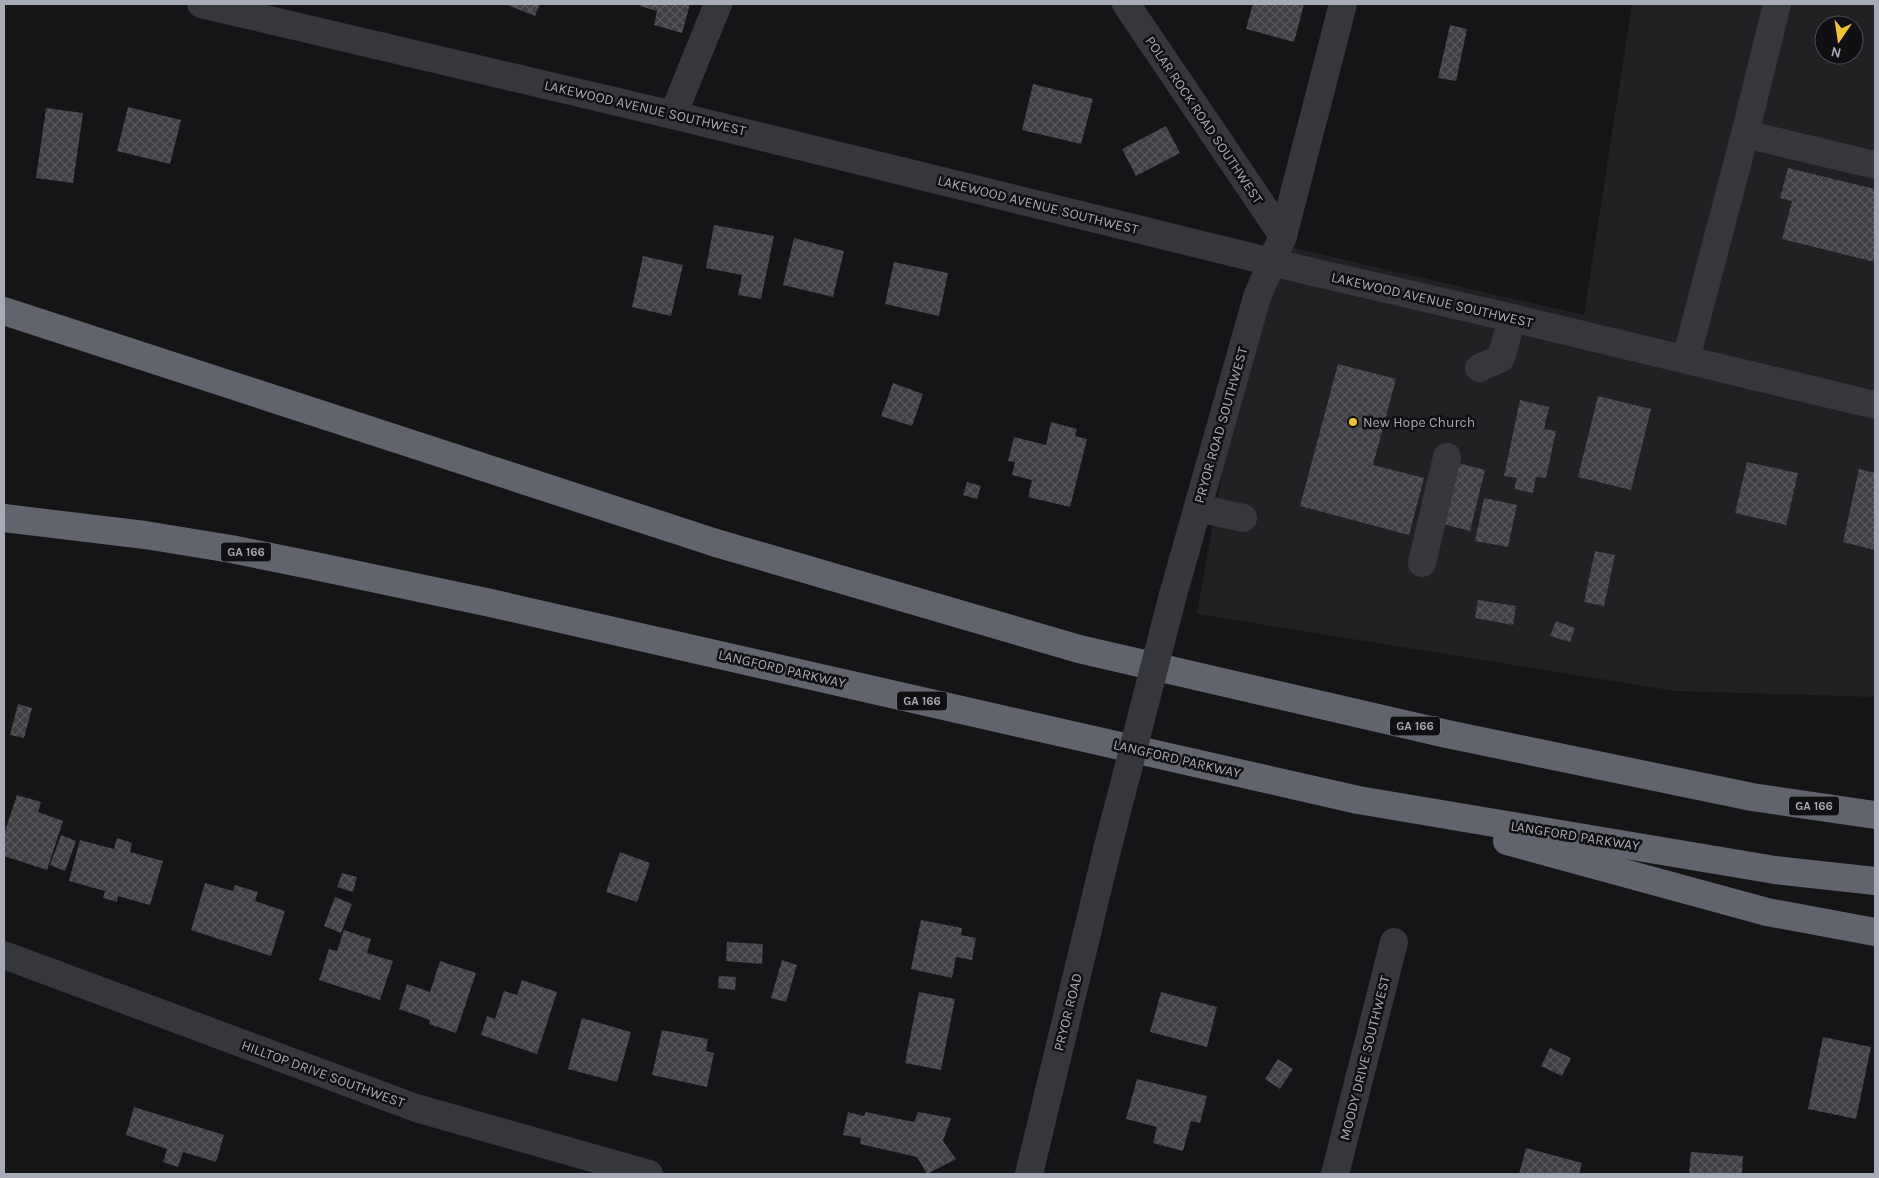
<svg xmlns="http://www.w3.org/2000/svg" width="1879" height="1178" viewBox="0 0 1879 1178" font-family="Karla,sans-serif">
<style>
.built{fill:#212124;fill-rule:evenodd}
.building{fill:url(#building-cross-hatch)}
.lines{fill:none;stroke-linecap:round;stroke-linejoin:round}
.minor{stroke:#36373c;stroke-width:28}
.highway{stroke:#62646d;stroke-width:28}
.minor-bridge{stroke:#36373c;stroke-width:28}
.poi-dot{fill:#f0c435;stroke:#101012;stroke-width:2}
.labels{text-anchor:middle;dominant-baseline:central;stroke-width:5;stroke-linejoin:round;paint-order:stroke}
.shield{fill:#101012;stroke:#7a7c86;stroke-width:1}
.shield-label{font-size:12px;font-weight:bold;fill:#a7aab7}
.street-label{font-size:14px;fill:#a7aab7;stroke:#101012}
.poi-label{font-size:14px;fill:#a7aab7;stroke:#101012;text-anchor:start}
</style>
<defs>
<pattern id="building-cross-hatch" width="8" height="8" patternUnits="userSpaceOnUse" patternTransform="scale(1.25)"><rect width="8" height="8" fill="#3f3f44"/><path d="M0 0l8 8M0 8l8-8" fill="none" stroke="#58585d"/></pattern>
</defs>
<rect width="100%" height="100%" fill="#151517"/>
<path class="built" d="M1632,4H1875V697L1675,691L1197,614L1263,241L1584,315ZM1824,25H1854V55H1824Z"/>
<g class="building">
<polygon points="505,4 540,4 535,16"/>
<polygon points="641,4 690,4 682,33 654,25 657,11 640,6"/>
<polygon points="1253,4 1304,4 1294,42 1246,29"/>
<polygon points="1450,25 1467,29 1456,81 1438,78"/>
<polygon points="1033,84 1093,99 1081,144 1022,130"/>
<polygon points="128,107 181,120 170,164 117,151"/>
<polygon points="46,108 83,113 73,183 36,178"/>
<polygon points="1166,126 1180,153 1136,176 1122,149"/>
<polygon points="1788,168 1875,189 1875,262 1782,239 1792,201 1780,198"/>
<polygon points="714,225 774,236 761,299 738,295 742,275 706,268"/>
<polygon points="794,238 844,251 833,297 783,285"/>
<polygon points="643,256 683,265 671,316 632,307"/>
<polygon points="894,262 948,273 939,316 885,304"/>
<polygon points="1338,364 1396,379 1373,465 1424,478 1409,535 1300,506"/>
<polygon points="893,383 923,394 912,426 881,416"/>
<polygon points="1598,396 1651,409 1631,490 1578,477"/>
<polygon points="1520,400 1549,407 1544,429 1556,431 1546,478 1536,477 1533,493 1514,489 1517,478 1504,476"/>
<polygon points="1051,422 1077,429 1075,436 1087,439 1070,507 1028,497 1032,480 1012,475 1015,462 1008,461 1014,437 1046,445"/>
<polygon points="1747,462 1798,473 1786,525 1735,513"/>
<polygon points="1458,463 1485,470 1470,531 1443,524"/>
<polygon points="1859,469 1875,473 1875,550 1843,542"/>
<polygon points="967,482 981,486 977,499 963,495"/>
<polygon points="1484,498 1517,505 1508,547 1475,541"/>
<polygon points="1595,551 1615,555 1604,606 1584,602"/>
<polygon points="1478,600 1516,606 1513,625 1475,618"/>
<polygon points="1556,621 1575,628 1570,642 1550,636"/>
<polygon points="18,704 32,708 24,738 10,735"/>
<polygon points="17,795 41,802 38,812 63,821 47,870 4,856 4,831 5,831"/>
<polygon points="61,835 76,841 65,871 50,865"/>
<polygon points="117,838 132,843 130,852 163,861 150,905 118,896 117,902 103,898 105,891 69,881 80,840 114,849"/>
<polygon points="620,852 650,863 637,902 606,892"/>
<polygon points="342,873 357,877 353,892 337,887"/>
<polygon points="205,883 233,891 235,885 258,892 255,901 285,911 271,956 191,930"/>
<polygon points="335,897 352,904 341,933 324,926"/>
<polygon points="921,920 962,928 961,935 976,938 972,960 956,957 952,978 911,969"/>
<polygon points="344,930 371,939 367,953 393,961 380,1000 319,980 329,949 337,951"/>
<polygon points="727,942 763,944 762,964 726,961"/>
<polygon points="782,960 797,965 786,1002 771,998"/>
<polygon points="440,961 476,973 456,1033 429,1024 430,1020 399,1009 407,984 430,992"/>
<polygon points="719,976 736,977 735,990 718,988"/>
<polygon points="522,980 557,992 537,1054 481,1035 487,1016 495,1019 504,991 517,995"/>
<polygon points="919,992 955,999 941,1070 905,1063"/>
<polygon points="1161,992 1217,1007 1207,1047 1150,1032"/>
<polygon points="582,1018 631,1032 617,1082 568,1069"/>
<polygon points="662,1030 708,1039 706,1051 714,1053 707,1087 652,1075"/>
<polygon points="1823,1037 1871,1047 1856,1119 1808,1109"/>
<polygon points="1550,1048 1571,1058 1562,1076 1541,1066"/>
<polygon points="1278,1059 1293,1069 1280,1089 1265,1079"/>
<polygon points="1137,1079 1207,1096 1200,1123 1191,1121 1183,1151 1153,1143 1157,1127 1126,1119"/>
<polygon points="134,1107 224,1135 216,1162 183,1152 178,1167 163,1162 167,1149 126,1135"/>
<polygon points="848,1112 864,1116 866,1112 914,1122 918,1112 951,1118 943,1141 956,1159 927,1174 917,1157 860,1144 861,1138 843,1135"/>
<polygon points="1526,1148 1582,1163 1579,1174 1519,1174"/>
<polygon points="1691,1152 1743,1156 1742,1174 1689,1174"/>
</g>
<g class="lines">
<g class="minor">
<polyline points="201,4 673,115 1300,269 1512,318 1875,405"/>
<polyline points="1126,4 1283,236"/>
<polyline points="1777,4 1745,134 1875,165"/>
<polyline points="673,115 718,4"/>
<polyline points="1686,359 1745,134"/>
<polyline points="1479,368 1501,358 1512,318"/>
<polyline points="1198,508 1243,518"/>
<polyline points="1422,563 1447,457"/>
<polyline points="1173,595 1257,297 1283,236 1343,4"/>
<polyline points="4,955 416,1108 649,1174"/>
<polyline points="1029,1174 1107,850"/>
<polyline points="1335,1174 1394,942"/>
</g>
<g class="highway">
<polyline points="4,311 716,543 1079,649 1447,734 1752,797 1875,815"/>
<polyline points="4,518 145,535 231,549 315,566 486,602 1358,800 1775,870 1875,881"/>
<polyline points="1507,841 1767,912 1875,932"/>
</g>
<polyline class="minor-bridge" points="1107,850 1173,595"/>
</g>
<circle class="poi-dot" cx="1353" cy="422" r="5"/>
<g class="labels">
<g class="shield">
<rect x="221" y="542.5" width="50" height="19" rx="4"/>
<rect x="897" y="691.5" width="50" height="19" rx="4"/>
<rect x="1390" y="716.5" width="50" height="19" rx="4"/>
<rect x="1789" y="796.5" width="50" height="19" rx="4"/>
</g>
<g class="shield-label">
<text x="246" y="552">GA 166</text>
<text x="922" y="701">GA 166</text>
<text x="1415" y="726">GA 166</text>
<text x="1814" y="806">GA 166</text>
</g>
<g class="street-label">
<text transform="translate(645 108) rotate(13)">LAKEWOOD AVENUE SOUTHWEST</text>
<text transform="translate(1204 120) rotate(56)">POLAR ROCK ROAD SOUTHWEST</text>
<text transform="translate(1038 205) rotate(14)">LAKEWOOD AVENUE SOUTHWEST</text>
<text transform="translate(1432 300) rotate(13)">LAKEWOOD AVENUE SOUTHWEST</text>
<text transform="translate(1221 425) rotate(-74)">PRYOR ROAD SOUTHWEST</text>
<text transform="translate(782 669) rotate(13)">LANGFORD PARKWAY</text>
<text transform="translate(1177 759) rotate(13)">LANGFORD PARKWAY</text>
<text transform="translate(1575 836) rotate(9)">LANGFORD PARKWAY</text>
<text transform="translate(1068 1012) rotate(-76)">PRYOR ROAD</text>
<text transform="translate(1365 1058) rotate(-76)">MOODY DRIVE SOUTHWEST</text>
<text transform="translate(323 1074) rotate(20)">HILLTOP DRIVE SOUTHWEST</text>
</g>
<g class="poi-label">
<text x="1363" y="422">New Hope Church</text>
</g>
</g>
<rect width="1879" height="1178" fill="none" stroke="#a7aab7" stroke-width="10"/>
<g transform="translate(1839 40) rotate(193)"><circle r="24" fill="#101012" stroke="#4c4e54"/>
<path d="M0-4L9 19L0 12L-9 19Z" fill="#f0c435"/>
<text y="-8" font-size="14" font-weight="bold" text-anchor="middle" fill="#a7aab7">N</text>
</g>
</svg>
